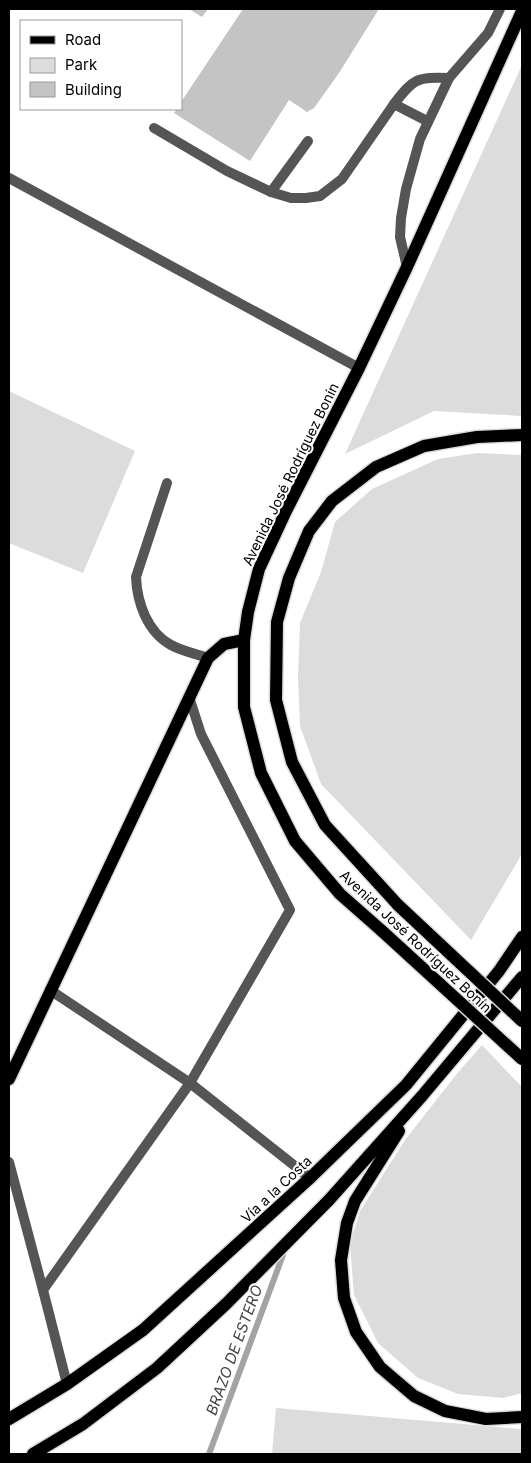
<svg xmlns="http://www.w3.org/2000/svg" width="531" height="1463" viewBox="0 0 531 1463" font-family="Inter,sans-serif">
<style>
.green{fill:#dcdcdc}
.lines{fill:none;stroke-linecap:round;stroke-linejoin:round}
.stream{stroke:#a3a3a3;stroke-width:6}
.building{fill:#c4c4c4}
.primary-casing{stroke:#dbdbdb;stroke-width:15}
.service{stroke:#555;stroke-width:10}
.minor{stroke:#555;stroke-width:10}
.primary{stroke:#000;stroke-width:12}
.primary-bridge-casing{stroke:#dbdbdb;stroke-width:15;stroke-linecap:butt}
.primary-bridge{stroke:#000;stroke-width:12}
.labels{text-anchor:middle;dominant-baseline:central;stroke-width:4;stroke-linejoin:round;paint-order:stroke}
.street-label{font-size:14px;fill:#000;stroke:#fff}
.water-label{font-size:15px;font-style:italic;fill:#444;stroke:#fff}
</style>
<rect width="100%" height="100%" fill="#fff"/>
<g class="green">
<polygon points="522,65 522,416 434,411 345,454"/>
<polygon points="9,391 135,451 83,573 9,543"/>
<polygon points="477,453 522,455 522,854 471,940 321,784 300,726 298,677 300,623 321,572 335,522 372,489 438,459"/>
<polygon points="482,1045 522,1087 522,1393 503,1398 458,1394 418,1378 378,1343 354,1295 350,1244 360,1211 405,1140 455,1076"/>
<polygon points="276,1408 522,1429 522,1454 272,1454"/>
</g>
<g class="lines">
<polyline class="stream" points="209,1454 283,1255"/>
</g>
<g class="building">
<polygon points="189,9 208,9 202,17"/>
<polygon points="243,9 379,9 339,73 314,108 307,112 289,100 250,161 174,113 177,109 181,109 181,102"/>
</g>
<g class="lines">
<g class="primary-casing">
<g id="primary">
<polyline points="398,905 325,825 292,762 276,700 277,622 289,578 309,531 332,501 376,467 424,446 477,437 522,435"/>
<polyline points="382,931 340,894 295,841 261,773 244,707 244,640 248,612 259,569 286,511 359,368 407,267 522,11"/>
<polyline points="9,1079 208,658 224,644 244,640"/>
<polyline points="399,1131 355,1201 347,1223 341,1260 344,1298 356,1332 380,1367 414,1396 445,1411 486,1419 522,1417"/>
<polyline points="9,1419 67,1384 143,1330 310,1178 406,1085 499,971 522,937"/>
<polyline points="33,1454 83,1424 157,1368 226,1304 329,1200 422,1096 522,977"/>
</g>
</g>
<g class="service">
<path d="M427,121L394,104C414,78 417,77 449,78"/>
<polyline points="154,128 227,171 271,192 291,198 306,198 320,196 342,179 394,104"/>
<polyline points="9,178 359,368"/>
<polyline points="271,192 308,141"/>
<polyline points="407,267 400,237 401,218 406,189 420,139 449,78 488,33 500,9"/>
<path d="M167,483L136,577C137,602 147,632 171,645C182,651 196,654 208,658"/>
</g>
<g class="minor">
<polyline points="50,990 190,1083 310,1178"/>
<polyline points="9,1162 43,1290"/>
<polyline points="67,1384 43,1290 190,1083 290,910 201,734 189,697"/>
</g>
<use href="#primary" class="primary"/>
<g class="primary-bridge-casing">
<g id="primary-bridge">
<polyline points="398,905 522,1021"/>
<polyline points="382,931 522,1059"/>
</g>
</g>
<use href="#primary-bridge" class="primary-bridge"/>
</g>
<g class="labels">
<g class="street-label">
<text transform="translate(290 474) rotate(-64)">Avenida José Rodríguez Bonín</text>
<text transform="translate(416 941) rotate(43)">Avenida José Rodríguez Bonín</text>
<text transform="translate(276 1189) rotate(-43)">Vía a la Costa</text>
</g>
<g class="water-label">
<text transform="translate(234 1350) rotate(-70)">BRAZO DE ESTERO</text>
</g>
</g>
<rect width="531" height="1463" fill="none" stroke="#000000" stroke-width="20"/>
<rect x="20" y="20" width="162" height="90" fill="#ffffff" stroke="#999999"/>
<rect x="30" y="36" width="25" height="8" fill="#000000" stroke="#999999"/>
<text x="65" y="45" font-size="15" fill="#000000">Road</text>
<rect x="30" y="58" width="25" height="15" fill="#dcdcdc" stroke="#999999"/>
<text x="65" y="70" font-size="15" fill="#000000">Park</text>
<rect x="30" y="82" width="25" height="15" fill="#c4c4c4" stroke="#999999"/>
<text x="65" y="95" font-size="15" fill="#000000">Building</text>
</svg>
